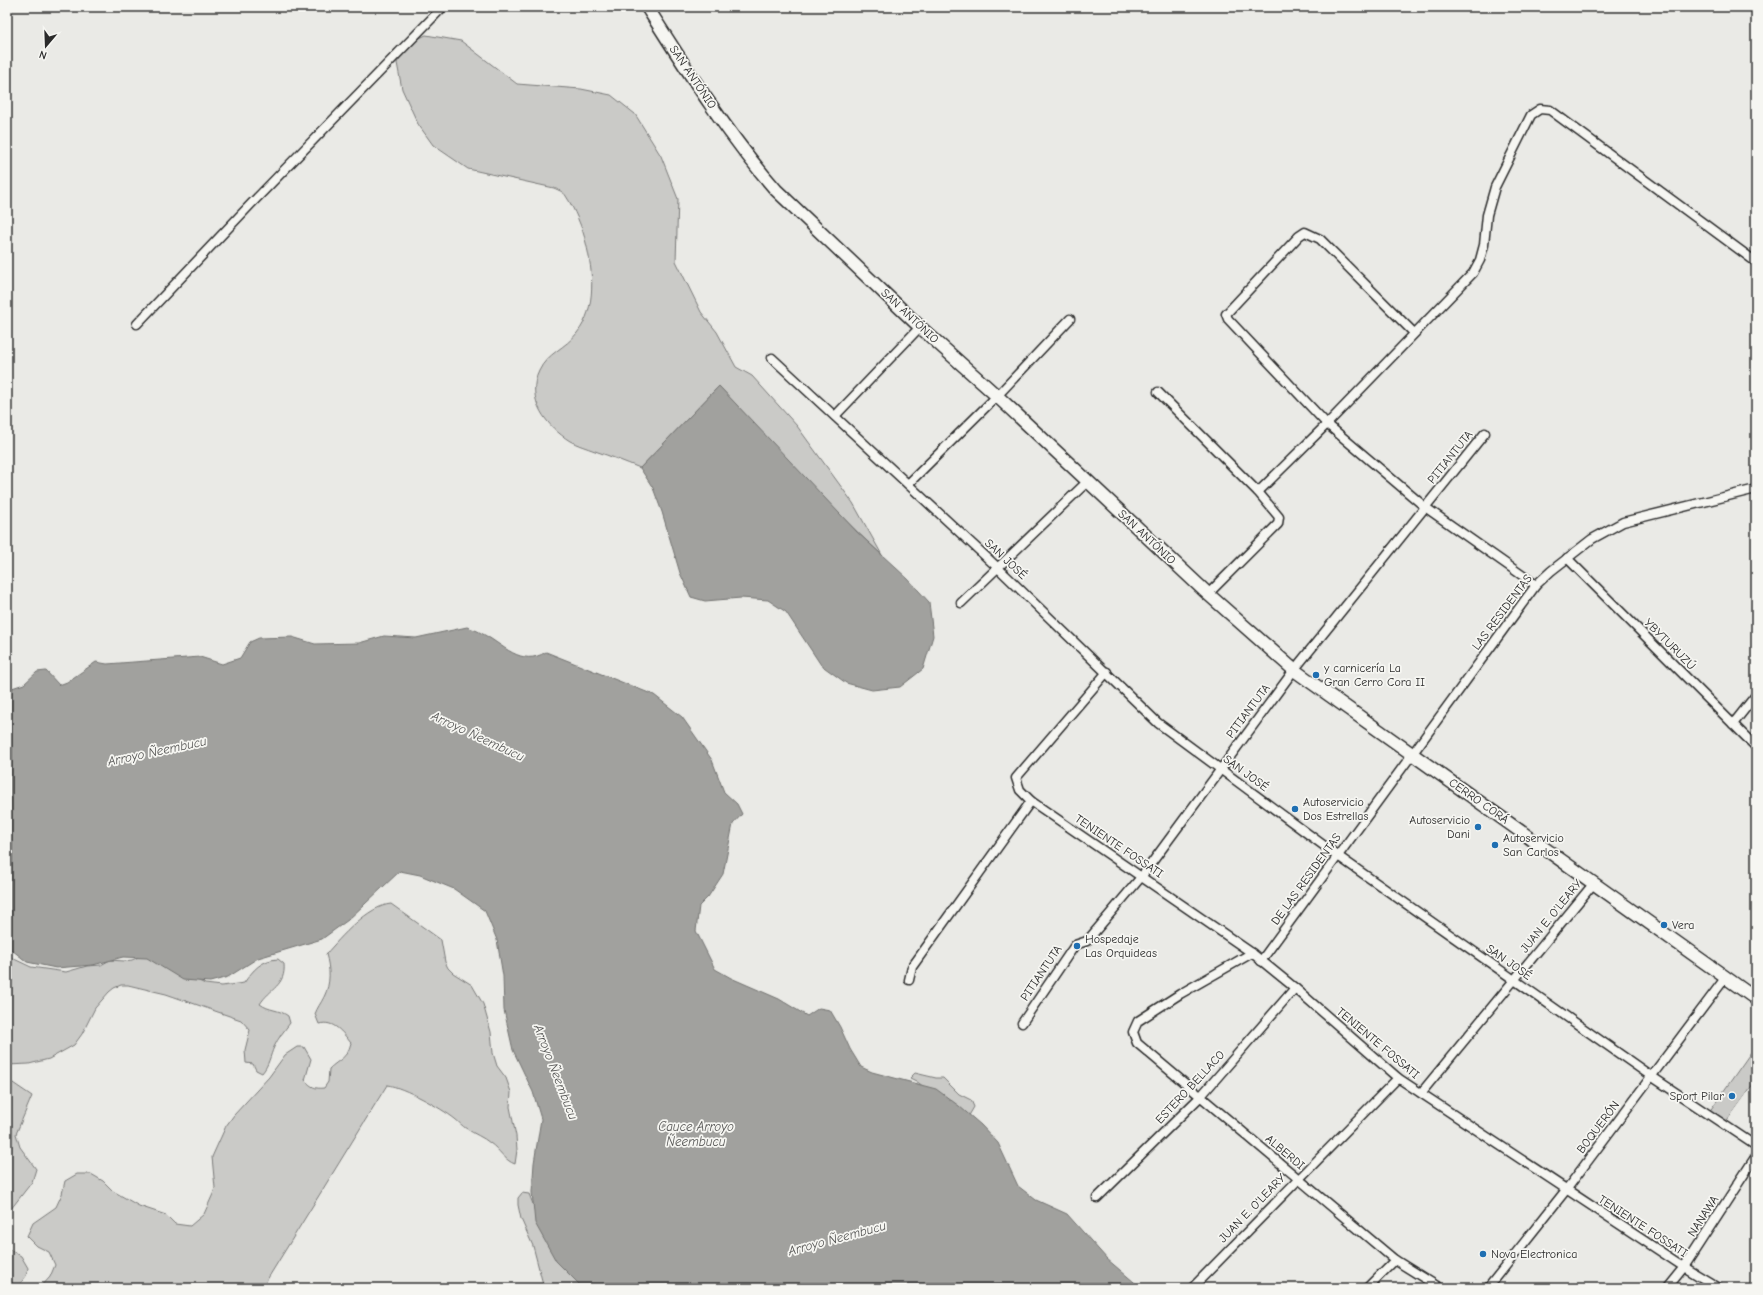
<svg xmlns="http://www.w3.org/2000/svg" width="1763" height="1295" viewBox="0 0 1763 1295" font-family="'Comic Neue',sans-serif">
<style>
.green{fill:#cacac7;stroke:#7a7a79}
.water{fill:#a1a19e;stroke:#727270}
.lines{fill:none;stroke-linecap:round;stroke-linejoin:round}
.street-casing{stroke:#2b2b2b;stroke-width:11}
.secondary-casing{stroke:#2b2b2b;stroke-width:15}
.street{stroke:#f6f6f2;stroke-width:8}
.secondary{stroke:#f6f6f2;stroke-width:12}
.poi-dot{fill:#1f6fb2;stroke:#f6f6f2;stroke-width:1.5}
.labels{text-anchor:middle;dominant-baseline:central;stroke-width:3.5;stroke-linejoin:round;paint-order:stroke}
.street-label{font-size:12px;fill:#2b2b2b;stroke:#f6f6f2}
.poi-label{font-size:12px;fill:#2b2b2b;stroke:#f6f6f2;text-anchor:start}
.water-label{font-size:13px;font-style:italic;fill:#545453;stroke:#f6f6f2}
</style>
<rect width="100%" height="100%" fill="#eaeae6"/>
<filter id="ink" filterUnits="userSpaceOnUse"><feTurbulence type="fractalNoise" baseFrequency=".025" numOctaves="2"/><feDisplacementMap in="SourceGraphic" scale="8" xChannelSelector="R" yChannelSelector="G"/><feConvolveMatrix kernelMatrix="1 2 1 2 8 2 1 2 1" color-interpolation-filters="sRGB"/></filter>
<g filter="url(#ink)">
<g class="green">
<path d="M426,35L461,41L517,84L581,89L611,95L635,114L661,156L678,199L676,261L701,312L717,332L736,367L752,376L797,426L853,503L882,555C824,502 772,444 719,386L640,468C625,462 610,456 595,451C587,448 577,445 570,441C547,427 525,399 539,371C547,353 566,348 577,333C597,308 593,271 586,243C583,229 574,208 566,196C564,192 558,190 554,188L468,169L433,145L418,124L402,89L397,63L407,44Z"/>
<path d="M391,904L441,940L445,962L448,968L453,973L472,985L483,1004L491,1032L493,1053L497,1066L506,1078L511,1092L510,1107L516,1136L517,1150L515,1164C505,1161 499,1149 490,1143C483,1137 474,1134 467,1129C462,1126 459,1122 455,1119C441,1108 404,1087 387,1085L262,1288H40L50,1277L55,1265L49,1252L37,1246L27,1236L33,1223L56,1207L62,1194L65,1181L77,1174H91L103,1181L113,1191L139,1206L166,1215L175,1224L190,1226L204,1214L213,1194L215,1188L212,1157L226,1126L234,1115L269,1077L285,1055L297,1047H304L311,1059L305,1080C311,1087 315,1089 324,1088L328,1082L329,1069C339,1059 347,1059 351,1043C342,1032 334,1020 319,1024L315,1014C317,1008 321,1003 324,997C331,983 330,969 326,954C341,937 368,906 391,904Z"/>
<path d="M7,952L12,958L31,967L66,972L87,966L101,965L110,960L124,961L132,960L145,954L205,984L222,986L244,983C253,970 261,960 278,959L284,964C286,986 270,988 260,1004C269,1011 279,1009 288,1016L290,1023C284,1031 278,1038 274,1047C270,1056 269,1065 262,1073L256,1070L253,1064L246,1063L245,1050L250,1030L241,1020L166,994L128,985H121L114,988L109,992L95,1008L82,1034L74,1045L49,1059L29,1064L7,1065Z"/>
<polygon points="1756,1045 1756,1080 1725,1123 1709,1112"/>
<polygon points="915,1073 936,1078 943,1078 959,1094 971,1100 974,1107 967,1119 916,1081 910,1078"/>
<polygon points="7,1079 32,1096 16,1134 20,1147 36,1169 32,1182 7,1214"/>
<polygon points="522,1193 529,1194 539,1219 589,1288 544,1288 533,1246 521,1219 518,1205 518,1198"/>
<polygon points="7,1248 21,1256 28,1268 26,1276 17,1288 7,1288"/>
</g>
<g class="water">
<polygon points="719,386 857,532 908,579 929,602 933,636 923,669 900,687 872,690 846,683 821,665 786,612 768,600 741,598 705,601 691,597 680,573 662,512 653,488 640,468"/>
<path d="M467,627C471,629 477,630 481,633C503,644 521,668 546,652L654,695L682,717L712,760L724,792L737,804L742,814L733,824L723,874L708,897L699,906L696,931L715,969L731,978L779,999L807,1016L819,1008L830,1010L840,1027L850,1049L861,1067L872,1072L936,1089L959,1106L981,1125L998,1143L1018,1186L1036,1200L1067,1214L1107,1259L1141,1288H583L556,1261L535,1223L532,1192L534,1163L541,1119L533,1092L513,1050L504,1010L503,976L497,940L485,911L454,889L420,875L400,871L348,920L322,939L258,958L228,977L210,982L183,980L147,958L123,957L93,965L56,968L27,962L7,946V685L12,688L24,684L37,672L46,671L59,685L67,682L96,662L107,664L200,657L222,664L240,658L250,642L259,638L292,637L315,644L359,643L384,636L416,638Z"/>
</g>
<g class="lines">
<g class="street-casing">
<g id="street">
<polyline points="137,324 251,204 443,7"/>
<polyline points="1414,333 1320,239 1305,232 1299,236 1226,314 1228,319 1327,424 1425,507 1536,585"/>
<polyline points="772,358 997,567 1158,723 1338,856 1651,1076 1756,1146"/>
<polyline points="1158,392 1258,492 1279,517 1278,524 1208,594"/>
<polyline points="835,416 920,327"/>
<polyline points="908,484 997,396 1070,319"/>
<polyline points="1258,492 1327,424 1473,273 1480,260 1484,245 1487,215 1495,187 1531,115 1540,109 1550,110 1756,262"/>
<polyline points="1567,558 1756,747"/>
<polyline points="961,603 1088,481"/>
<polyline points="1733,724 1756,695"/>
<polyline points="1031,801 1252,953 1295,988 1398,1078 1684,1267 1719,1288"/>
<polyline points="1252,953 1180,994 1138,1021 1133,1032 1137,1043 1395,1260 1440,1288"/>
<polyline points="1261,961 1536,585 1551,571 1592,539 1623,522 1756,489"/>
<polyline points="909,980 912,967 1031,801 1020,790 1016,778 1107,672"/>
<polyline points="1022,1023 1075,945 1087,941 1142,876 1294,670 1485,433"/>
<polyline points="1421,1093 1594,883"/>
<polyline points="1097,1198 1201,1096 1295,988"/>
<polyline points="1192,1288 1398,1078"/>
<polyline points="1367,1288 1395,1260"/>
<polyline points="1488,1288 1566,1190 1726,977"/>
<polyline points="1667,1288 1684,1267 1756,1156"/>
</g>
</g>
<g class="secondary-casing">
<path id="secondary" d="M647,7C687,70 727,134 776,190L920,327L997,396L1208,594L1294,670L1756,999"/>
</g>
<use href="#street" class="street"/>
<use href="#secondary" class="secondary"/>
</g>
</g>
<g class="poi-dot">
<circle cx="1316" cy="675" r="4"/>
<circle cx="1295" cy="809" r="4"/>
<circle cx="1478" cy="827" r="4"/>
<circle cx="1495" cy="845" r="4"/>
<circle cx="1664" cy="925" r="4"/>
<circle cx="1077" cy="946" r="4"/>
<circle cx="1732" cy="1096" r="4"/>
<circle cx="1483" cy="1254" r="4"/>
</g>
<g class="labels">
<g class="street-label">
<text transform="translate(693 77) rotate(56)">SAN ANTÓNIO</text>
<text transform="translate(910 316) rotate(43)">SAN ANTÓNIO</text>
<text transform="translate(1450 457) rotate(-51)">PITIANTUTA</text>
<text transform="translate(1147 537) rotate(43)">SAN ANTÓNIO</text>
<text transform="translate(1006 559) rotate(43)">SAN JOSÉ</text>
<text transform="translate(1502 612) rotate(-53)">LAS RESIDENTAS</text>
<text transform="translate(1670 644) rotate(45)">YBYTURUZÚ</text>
<text transform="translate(1248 711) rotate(-53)">PITIANTUTA</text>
<text transform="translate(1246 773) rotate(36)">SAN JOSÉ</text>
<text transform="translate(1479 801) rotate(35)">CERRO CORÁ</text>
<text transform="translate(1119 846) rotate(34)">TENIENTE FOSSATI</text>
<text transform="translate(1306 879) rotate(-54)">DE LAS RESIDENTAS</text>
<text transform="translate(1551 916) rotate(-51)">JUAN E. O'LEARY</text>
<text transform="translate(1509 962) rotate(35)">SAN JOSÉ</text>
<text transform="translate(1041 973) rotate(-56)">PITIANTUTA</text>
<text transform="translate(1378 1043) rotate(40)">TENIENTE FOSSATI</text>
<text transform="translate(1190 1087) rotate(-47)">ESTERO BELLACO</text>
<text transform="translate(1598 1127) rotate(-53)">BOQUERÓN</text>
<text transform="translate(1285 1152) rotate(40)">ALBERDI</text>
<text transform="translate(1252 1208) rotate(-46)">JUAN E. O'LEARY</text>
<text transform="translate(1703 1216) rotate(-57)">NANAWA</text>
<text transform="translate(1643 1226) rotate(33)">TENIENTE FOSSATI</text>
</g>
<g class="poi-label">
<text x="1324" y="668">y carnicería La<tspan x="1324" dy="14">Gran Cerro Cora II</tspan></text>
<text x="1303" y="802">Autoservicio<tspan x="1303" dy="14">Dos Estrellas</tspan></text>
<text x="1470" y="820" text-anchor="end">Autoservicio<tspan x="1470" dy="14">Dani</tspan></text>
<text x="1503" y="838">Autoservicio<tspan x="1503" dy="14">San Carlos</tspan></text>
<text x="1672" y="925">Vera</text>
<text x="1085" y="939">Hospedaje<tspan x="1085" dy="14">Las Orquideas</tspan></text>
<text x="1724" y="1096" text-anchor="end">Sport Pilar</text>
<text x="1491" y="1254">Nova Electronica</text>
</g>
<g class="water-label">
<text transform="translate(478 736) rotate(25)">Arroyo Ñeembucu</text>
<text transform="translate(157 751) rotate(-12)">Arroyo Ñeembucu</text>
<text transform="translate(556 1072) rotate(69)">Arroyo Ñeembucu</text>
<text x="696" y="1126">Cauce Arroyo<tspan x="696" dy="15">Ñeembucu</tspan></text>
<text transform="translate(837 1238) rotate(-15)">Arroyo Ñeembucu</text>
</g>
</g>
<rect width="1763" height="1295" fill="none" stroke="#f6f6f2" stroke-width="24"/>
<rect x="12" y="12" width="1739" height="1271" fill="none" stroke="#2b2b2b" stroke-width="1.5" filter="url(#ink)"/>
<g transform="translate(46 46) rotate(199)" stroke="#f6f6f2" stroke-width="3" paint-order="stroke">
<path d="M0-3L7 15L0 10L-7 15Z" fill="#2b2b2b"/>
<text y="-6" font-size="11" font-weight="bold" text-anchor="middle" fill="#2b2b2b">N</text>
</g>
</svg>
